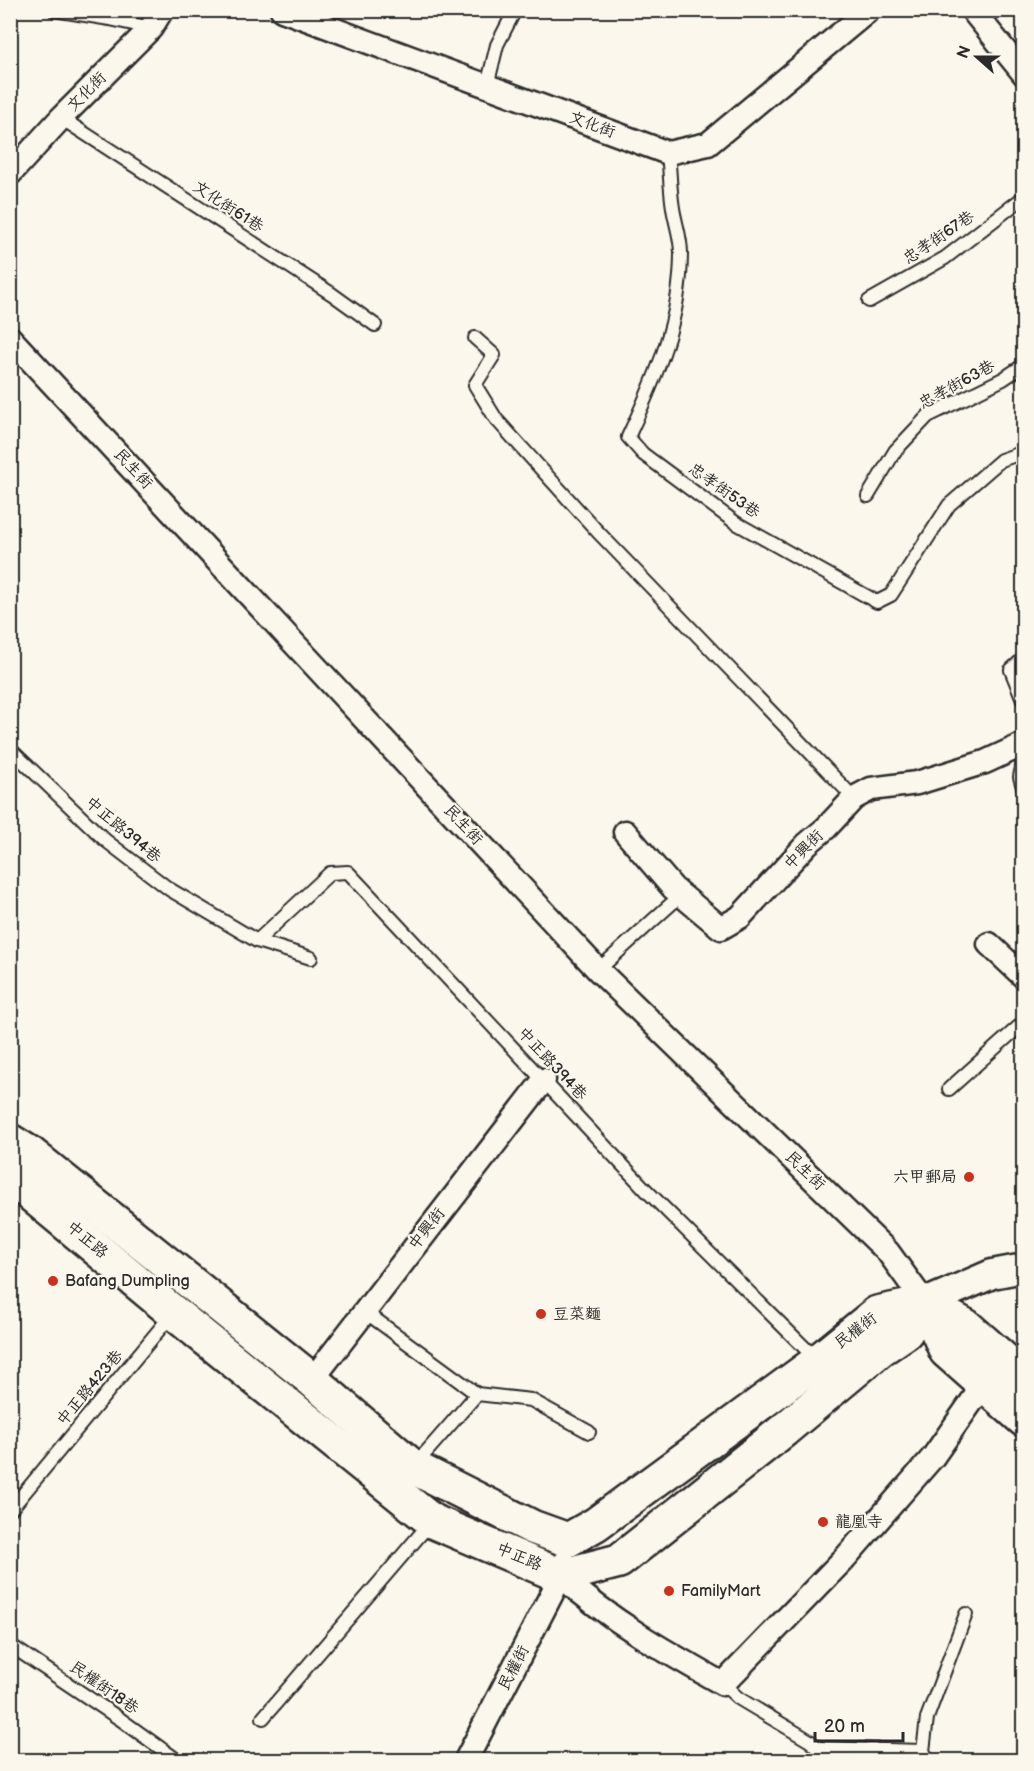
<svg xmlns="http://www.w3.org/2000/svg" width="1034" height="1771" viewBox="0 0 1034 1771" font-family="'Balsamiq Sans','LXGW WenKai TC',sans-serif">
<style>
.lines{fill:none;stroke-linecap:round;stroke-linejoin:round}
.service-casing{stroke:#2b2b2b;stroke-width:16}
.minor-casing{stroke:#2b2b2b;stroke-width:27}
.tertiary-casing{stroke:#2b2b2b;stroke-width:33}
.secondary-casing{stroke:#2b2b2b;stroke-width:38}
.service{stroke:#fbf7ec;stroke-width:12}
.minor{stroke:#fbf7ec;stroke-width:22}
.tertiary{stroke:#fbf7ec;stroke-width:28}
.secondary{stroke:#fbf7ec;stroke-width:33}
.poi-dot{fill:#c8321e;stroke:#fbf7ec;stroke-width:2}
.labels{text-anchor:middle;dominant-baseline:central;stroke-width:4.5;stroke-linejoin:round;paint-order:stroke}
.street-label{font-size:16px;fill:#2b2b2b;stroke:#fbf7ec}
.poi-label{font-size:16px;fill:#2b2b2b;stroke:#fbf7ec;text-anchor:start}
</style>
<rect width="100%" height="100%" fill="#fbf7ec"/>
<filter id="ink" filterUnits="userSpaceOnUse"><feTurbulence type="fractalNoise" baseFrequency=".0167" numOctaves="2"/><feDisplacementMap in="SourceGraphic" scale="12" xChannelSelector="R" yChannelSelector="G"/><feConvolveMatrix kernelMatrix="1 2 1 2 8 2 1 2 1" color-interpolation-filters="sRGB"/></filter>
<g filter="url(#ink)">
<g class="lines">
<g class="service-casing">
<g id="service">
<polyline points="54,10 110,19 151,28"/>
<polyline points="487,86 497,45 515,10"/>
<polyline points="61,118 332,294 375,325"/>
<path d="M668,153C670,171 670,190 673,208C675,222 681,238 681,253C681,320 656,377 628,437L643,454L736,523L877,602L891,595L949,505L1001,460L1024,452"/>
<polyline points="869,301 945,258 1024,197"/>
<polyline points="475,338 494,355 475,385 496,419 598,532 854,798"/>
<polyline points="868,496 895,451 928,416 1003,379 1024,365"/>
<polyline points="1024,658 1011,670 1024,702"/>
<polyline points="10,749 105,840 169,889 257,941 311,958"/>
<polyline points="1024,756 1020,777 1024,791"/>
<polyline points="257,941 330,873 348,872 646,1190 817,1360"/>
<polyline points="598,970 681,895"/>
<polyline points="949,1089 1024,1022"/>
<polyline points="364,1311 477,1394 531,1400 589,1432"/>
<polyline points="414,1466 477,1394"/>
<polyline points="10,1510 173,1313"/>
<polyline points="10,1645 120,1719 177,1760"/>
<polyline points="723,1684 738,1698 810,1741 818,1748 820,1760"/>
<polyline points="263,1718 431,1522"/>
<polyline points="818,1748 923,1751"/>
<polyline points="928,1760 923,1751 927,1718 966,1614"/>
</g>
</g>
<g class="minor-casing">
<g id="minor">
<polyline points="282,10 668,153 708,144 869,10"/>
<polyline points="972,10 1024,74"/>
<polyline points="10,174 61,118 151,28 162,10"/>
<polyline points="10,338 598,970 888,1252 925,1303"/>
<polyline points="625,832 673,888 721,928 740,917 807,844 826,828 854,798 871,789 917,783 985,762 1024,744"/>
<polyline points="989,944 1024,977"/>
<polyline points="312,1380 544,1080"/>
<path d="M561,1576C609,1620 666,1652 723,1684L845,1558L933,1457L984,1384"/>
<polyline points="466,1760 561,1576 564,1563"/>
</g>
</g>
<g class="tertiary-casing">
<polyline id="tertiary" points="925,1303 992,1274 1024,1268"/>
</g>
<g class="secondary-casing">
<g id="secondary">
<polyline points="10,1141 31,1154 312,1380 413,1467 532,1527 568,1540 596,1524 818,1361 877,1313 925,1303"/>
<polyline points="10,1177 174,1313 432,1521 561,1576 619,1561 784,1430 881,1349 906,1332 925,1303"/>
<polyline points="925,1303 946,1351 1024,1420"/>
<polyline points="925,1303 966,1326 1024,1377"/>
</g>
</g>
<use href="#service" class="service"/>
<use href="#minor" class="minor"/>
<use href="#tertiary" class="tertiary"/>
<use href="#secondary" class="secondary"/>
</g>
</g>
<g class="poi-dot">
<circle cx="969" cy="1177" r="6"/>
<circle cx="53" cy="1281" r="6"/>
<circle cx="541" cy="1314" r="6"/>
<circle cx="823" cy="1522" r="6"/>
<circle cx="669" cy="1591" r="6"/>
</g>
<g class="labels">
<g class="street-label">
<text transform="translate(87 92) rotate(-45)">文化街</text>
<text transform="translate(592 125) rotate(20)">文化街</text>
<text transform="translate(228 207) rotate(33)">文化街61巷</text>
<text transform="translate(939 238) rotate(-34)">忠孝街67巷</text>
<text transform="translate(957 385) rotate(-29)">忠孝街63巷</text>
<text transform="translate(133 469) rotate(47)">民生街</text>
<text transform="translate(724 491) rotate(35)">忠孝街53巷</text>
<text transform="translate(463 825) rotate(47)">民生街</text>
<text transform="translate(123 830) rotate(40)">中正路394巷</text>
<text transform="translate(804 850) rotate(-45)">中興街</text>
<text transform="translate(552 1064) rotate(47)">中正路394巷</text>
<text transform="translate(805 1171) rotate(44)">民生街</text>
<text transform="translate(427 1229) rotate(-52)">中興街</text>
<text transform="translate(87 1240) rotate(40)">中正路</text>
<text transform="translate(856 1331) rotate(-37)">民權街</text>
<text transform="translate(90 1388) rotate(-50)">中正路423巷</text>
<text transform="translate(519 1557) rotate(23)">中正路</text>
<text transform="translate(514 1668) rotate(-63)">民權街</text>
<text transform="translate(104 1688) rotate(35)">民權街18巷</text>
</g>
<g class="poi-label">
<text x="957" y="1177" text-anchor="end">六甲郵局</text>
<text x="65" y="1281">Bafang Dumpling</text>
<text x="553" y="1314">豆菜麵</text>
<text x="835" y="1522">龍凰寺</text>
<text x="681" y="1591">FamilyMart</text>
</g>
</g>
<rect width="1034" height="1771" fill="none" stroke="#fbf7ec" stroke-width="36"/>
<rect x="18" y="18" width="998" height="1735" fill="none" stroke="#2b2b2b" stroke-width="2" filter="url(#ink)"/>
<g transform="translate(977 57) rotate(291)" stroke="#fbf7ec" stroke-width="4.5" paint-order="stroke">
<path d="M0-4.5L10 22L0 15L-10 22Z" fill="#2b2b2b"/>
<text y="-9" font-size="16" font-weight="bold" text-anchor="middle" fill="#2b2b2b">N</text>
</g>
<path d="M815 1732v9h88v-9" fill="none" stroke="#2b2b2b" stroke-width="3"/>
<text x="824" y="1732" font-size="18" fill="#2b2b2b" stroke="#fbf7ec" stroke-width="4.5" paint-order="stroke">20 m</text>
</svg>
